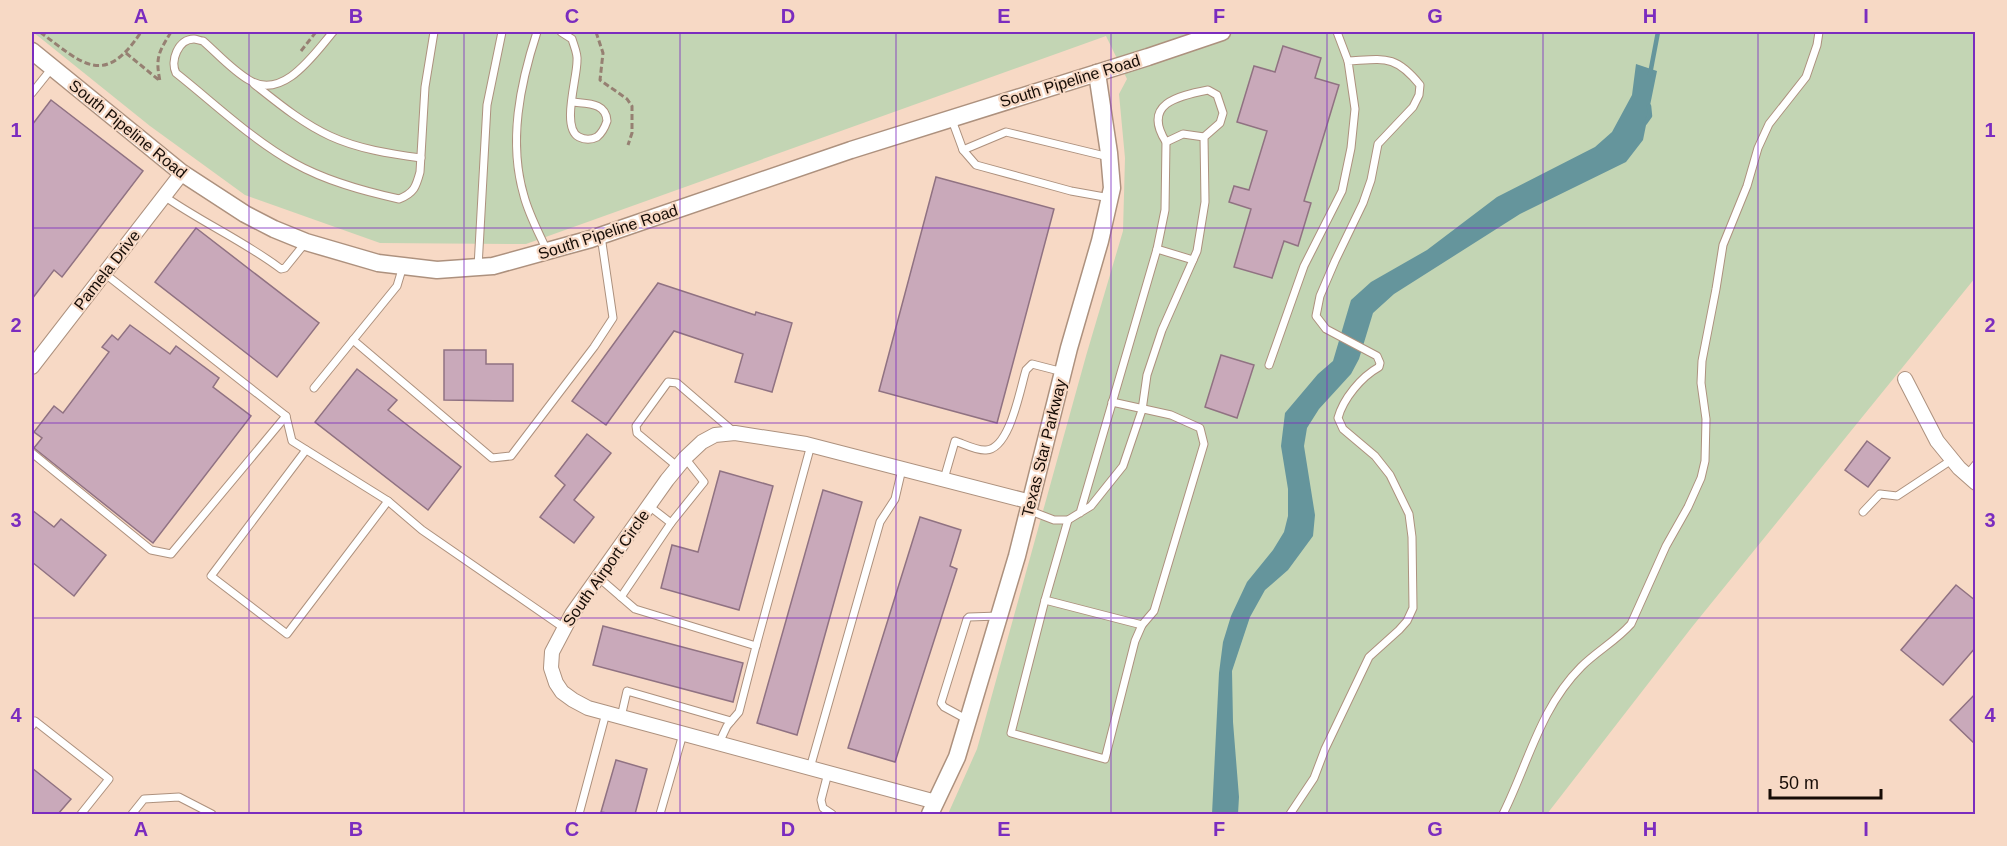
<svg xmlns="http://www.w3.org/2000/svg" width="2007" height="846" viewBox="0 0 2007 846" font-family="Helvetica,sans-serif">
<style>
.green{fill:#c3d5b4}
.water{fill:#65959c}
.lines{fill:none;stroke-linecap:round;stroke-linejoin:round}
.stream{stroke:#65959c;stroke-width:4.5}
.building{fill:#c9a9ba;stroke:#907282;stroke-width:1.5}
.service-casing{stroke:#ad917e;stroke-width:9}
.minor-casing{stroke:#ad917e;stroke-width:16}
.tertiary-casing{stroke:#ad917e;stroke-width:19}
.path{stroke:#968072;stroke-width:3;stroke-dasharray:6 3;stroke-linecap:butt}
.service{stroke:#fff;stroke-width:7}
.minor{stroke:#fff;stroke-width:14}
.tertiary{stroke:#fff;stroke-width:16}
.grid{fill:none;stroke:#7b2cbf;stroke-width:1.5;stroke-opacity:0.55}
.labels{text-anchor:middle;dominant-baseline:central;stroke-width:4.5;stroke-linejoin:round;paint-order:stroke}
.street-label{font-size:16px;fill:#160c06;stroke:#f7d9c5}
.neatline{fill:none;stroke:#7b2cbf;stroke-width:2}
.grid-label{font-size:20px;text-anchor:middle;font-weight:bold;fill:#7b2cbf}
</style>
<rect width="100%" height="100%" fill="#f7d9c5"/>
<polygon class="green" points="33,32 1975,32 1975,278 1692,627 1547,814 948,814 977,749 1086,356 1123,231 1125,158 1119,94 1127,79 1106,36 526,244 380,243 245,195 150,126"/>
<polygon class="water" points="1636,64 1657,71 1643,140 1626,162 1520,214 1394,294 1373,313 1359,359 1351,374 1319,409 1307,428 1304,446 1315,515 1313,536 1288,570 1265,590 1250,617 1232,671 1233,722 1239,797 1238,814 1212,814 1219,673 1223,642 1231,616 1247,582 1273,550 1284,532 1288,516 1288,489 1281,446 1285,413 1318,374 1333,361 1351,300 1371,282 1427,250 1497,197 1595,147 1612,132 1632,95"/>
<g class="lines">
<g class="stream">
<polyline points="1650,74 1658,32"/>
<polyline points="1645,123 1650,116 1649,106"/>
</g>
</g>
<g class="building">
<polygon points="1283,46 1321,58 1315,78 1339,85 1304,201 1311,203 1298,246 1284,241 1272,278 1234,267 1251,209 1229,202 1234,186 1249,190 1267,131 1237,122 1254,66 1275,72"/>
<polygon points="51,100 143,171 62,277 54,270 32,299 32,125"/>
<polygon points="936,177 1054,209 997,423 879,391"/>
<polygon points="196,228 319,323 277,377 155,282"/>
<polygon points="658,283 755,315 756,312 792,323 772,392 735,382 743,354 674,331 606,425 572,401"/>
<polygon points="130,325 170,354 176,346 219,378 213,387 251,416 153,543 34,448 42,438 34,432 54,406 63,413 109,352 102,347 112,335 118,340"/>
<polygon points="444,350 486,350 486,364 513,364 513,401 444,400"/>
<polygon points="1221,355 1254,365 1237,418 1205,407"/>
<polygon points="357,369 397,400 388,410 461,467 428,510 315,422"/>
<polygon points="587,434 611,453 574,500 594,517 574,543 540,517 565,485 555,476"/>
<polygon points="1867,441 1890,458 1868,487 1845,470"/>
<polygon points="720,471 773,486 739,610 661,588 672,545 698,552"/>
<polygon points="823,490 862,502 797,735 757,723"/>
<polygon points="32,510 54,527 61,519 106,555 74,596 32,562"/>
<polygon points="920,517 961,530 950,566 957,569 895,762 848,748"/>
<polygon points="1956,585 1976,601 1976,647 1943,685 1901,650"/>
<polygon points="603,626 743,663 733,702 593,665"/>
<polygon points="1976,693 1976,745 1950,720"/>
<polygon points="616,760 647,769 635,814 612,814 601,812"/>
<polygon points="32,768 71,799 58,814 32,814"/>
</g>
<g class="lines">
<g class="service-casing">
<g id="service">
<path d="M333,32C314,54 283,101 249,80C232,70 218,54 203,41C201,41 196,39 194,39C178,39 170,61 176,73C214,103 251,139 294,163C326,181 363,191 399,199C414,193 416,187 420,172L425,87L434,32"/>
<path d="M537,32C520,84 508,142 524,196C529,215 539,233 547,251"/>
<path d="M561,32L572,39C574,46 578,54 577,61C577,79 561,128 579,137C585,140 591,140 597,137C602,133 605,127 607,121C606,102 587,104 572,102"/>
<polyline points="1337,32 1348,61"/>
<path d="M254,84C278,103 302,123 330,136C358,149 391,154 421,158"/>
<polyline points="32,93 52,68"/>
<polyline points="952,120 963,150 976,165 1071,191 1110,198"/>
<polyline points="1166,142 1183,134 1204,137"/>
<polyline points="963,150 1006,132 1109,157"/>
<path d="M164,196C201,222 244,241 281,269L285,268L306,242"/>
<polyline points="1157,249 1193,260"/>
<polyline points="478,267 487,105 502,32"/>
<polyline points="104,273 286,416 292,441 388,501 422,530 564,628"/>
<polyline points="353,340 492,458 511,456 594,347 613,318 601,236"/>
<path d="M1269,365L1304,266L1342,191L1351,148L1355,109L1348,61C1384,59 1395,54 1420,85L1419,95L1413,107L1378,144L1371,180L1363,203L1335,261L1320,296L1316,316L1326,329L1377,356L1380,363L1379,367C1361,377 1343,399 1338,418L1343,429L1375,456L1390,475L1409,514L1412,537L1413,608L1407,621L1399,630L1369,657L1325,749L1314,778L1290,814"/>
<polyline points="314,388 397,286 403,266"/>
<polyline points="306,450 211,576 287,634 388,501"/>
<polyline points="32,453 151,550 171,554 286,416"/>
<polyline points="678,467 637,433 636,426 668,382 677,383 734,432"/>
<polyline points="1967,475 1976,464"/>
<path d="M944,479L955,441C964,444 977,451 986,450C1010,449 1020,389 1026,370L1032,364L1063,372"/>
<path d="M1028,510L1054,520H1068L1091,506L1123,466L1142,410L1147,375L1162,330L1197,251L1205,202L1204,137L1220,123L1223,113L1217,95L1208,90C1177,96 1142,104 1166,142L1165,210L1157,249L1080,513"/>
<polyline points="1863,512 1880,494 1897,496 1953,459"/>
<polyline points="1068,520 1045,600 1142,625 1154,611 1204,444 1200,428 1171,415 1112,402"/>
<polyline points="671,523 704,482 685,458"/>
<polyline points="598,577 635,609 756,646 739,712 727,726 719,743"/>
<polyline points="621,597 671,523 649,506"/>
<polyline points="1045,600 1011,733 1105,759 1135,641 1142,625"/>
<polyline points="756,646 811,445"/>
<polyline points="621,717 627,691 731,721"/>
<polyline points="968,720 944,707 941,703 967,619 969,617 999,616"/>
<polyline points="32,726 35,721 109,779 81,814"/>
<polyline points="810,768 880,522 895,499 902,469"/>
<polyline points="828,773 821,800 823,808 832,814"/>
<polyline points="132,814 144,799 179,797 212,814"/>
<polyline points="579,814 606,713"/>
<polyline points="660,814 683,734"/>
<path d="M1503,814C1528,764 1540,708 1581,667C1597,651 1616,641 1631,624L1666,546L1688,507L1701,478L1705,461L1706,419L1701,383L1702,361L1716,289L1723,245L1747,186L1758,148L1769,124L1806,77L1817,45L1819,32"/>
</g>
</g>
<g class="minor-casing">
<g id="minor">
<polyline points="32,367 182,173"/>
<polyline points="1905,379 1937,441 1959,468 1976,483"/>
<polyline points="936,802 588,708 573,700 562,692 556,683 551,668 552,652 572,614 667,480 685,458 702,442 715,435 735,433 806,444 1031,502"/>
</g>
</g>
<g class="tertiary-casing">
<g id="tertiary">
<polyline points="32,51 182,173 245,214 274,229 306,242 378,263 437,270 493,266 591,239 851,150 1148,57 1222,32"/>
<polyline points="930,814 957,757 1017,556 1069,348 1100,241 1112,188 1109,153 1097,73"/>
</g>
</g>
<g class="path">
<path d="M40,32C83,64 104,88 141,32"/>
<polyline points="596,32 603,53 600,80 627,99 632,106 632,133 628,145"/>
<polyline points="301,51 316,32"/>
<path d="M126,53L160,81C155,57 159,52 171,32"/>
</g>
<use href="#service" class="service"/>
<use href="#minor" class="minor"/>
<use href="#tertiary" class="tertiary"/>
</g>
<path class="grid" d="M249,32V814M464,32V814M680,32V814M896,32V814M1111,32V814M1327,32V814M1543,32V814M1758,32V814M32,228H1976M32,423H1976M32,618H1976"/>
<g class="labels">
<g class="street-label">
<text transform="translate(1070 81) rotate(-17)">South Pipeline Road</text>
<text transform="translate(128 129) rotate(39)">South Pipeline Road</text>
<text transform="translate(608 232) rotate(-18)">South Pipeline Road</text>
<text transform="translate(107 270) rotate(-52)">Pamela Drive</text>
<text transform="translate(1044 448) rotate(-76)">Texas Star Parkway</text>
<text transform="translate(606 568) rotate(-55)">South Airport Circle</text>
</g>
</g>
<rect width="2007" height="846" fill="none" stroke="#f7d9c5" stroke-width="66"/>
<path d="M1770 789v9h111v-9" fill="none" stroke="#160c06" stroke-width="3"/>
<text x="1779" y="789" font-size="18" fill="#160c06" stroke="#f7d9c5" stroke-width="4.5" paint-order="stroke">50 m</text>
<rect x="33" y="33" width="1941" height="780" class="neatline"/>
<g class="grid-label">
<text x="141" y="23">A</text>
<text x="356" y="23">B</text>
<text x="572" y="23">C</text>
<text x="788" y="23">D</text>
<text x="1004" y="23">E</text>
<text x="1219" y="23">F</text>
<text x="1435" y="23">G</text>
<text x="1650" y="23">H</text>
<text x="1866" y="23">I</text>
<text x="16" y="137">1</text>
<text x="1990" y="137">1</text>
<text x="16" y="332">2</text>
<text x="1990" y="332">2</text>
<text x="16" y="527">3</text>
<text x="1990" y="527">3</text>
<text x="16" y="722">4</text>
<text x="1990" y="722">4</text>
<text x="141" y="836">A</text>
<text x="356" y="836">B</text>
<text x="572" y="836">C</text>
<text x="788" y="836">D</text>
<text x="1004" y="836">E</text>
<text x="1219" y="836">F</text>
<text x="1435" y="836">G</text>
<text x="1650" y="836">H</text>
<text x="1866" y="836">I</text>
</g>
</svg>
